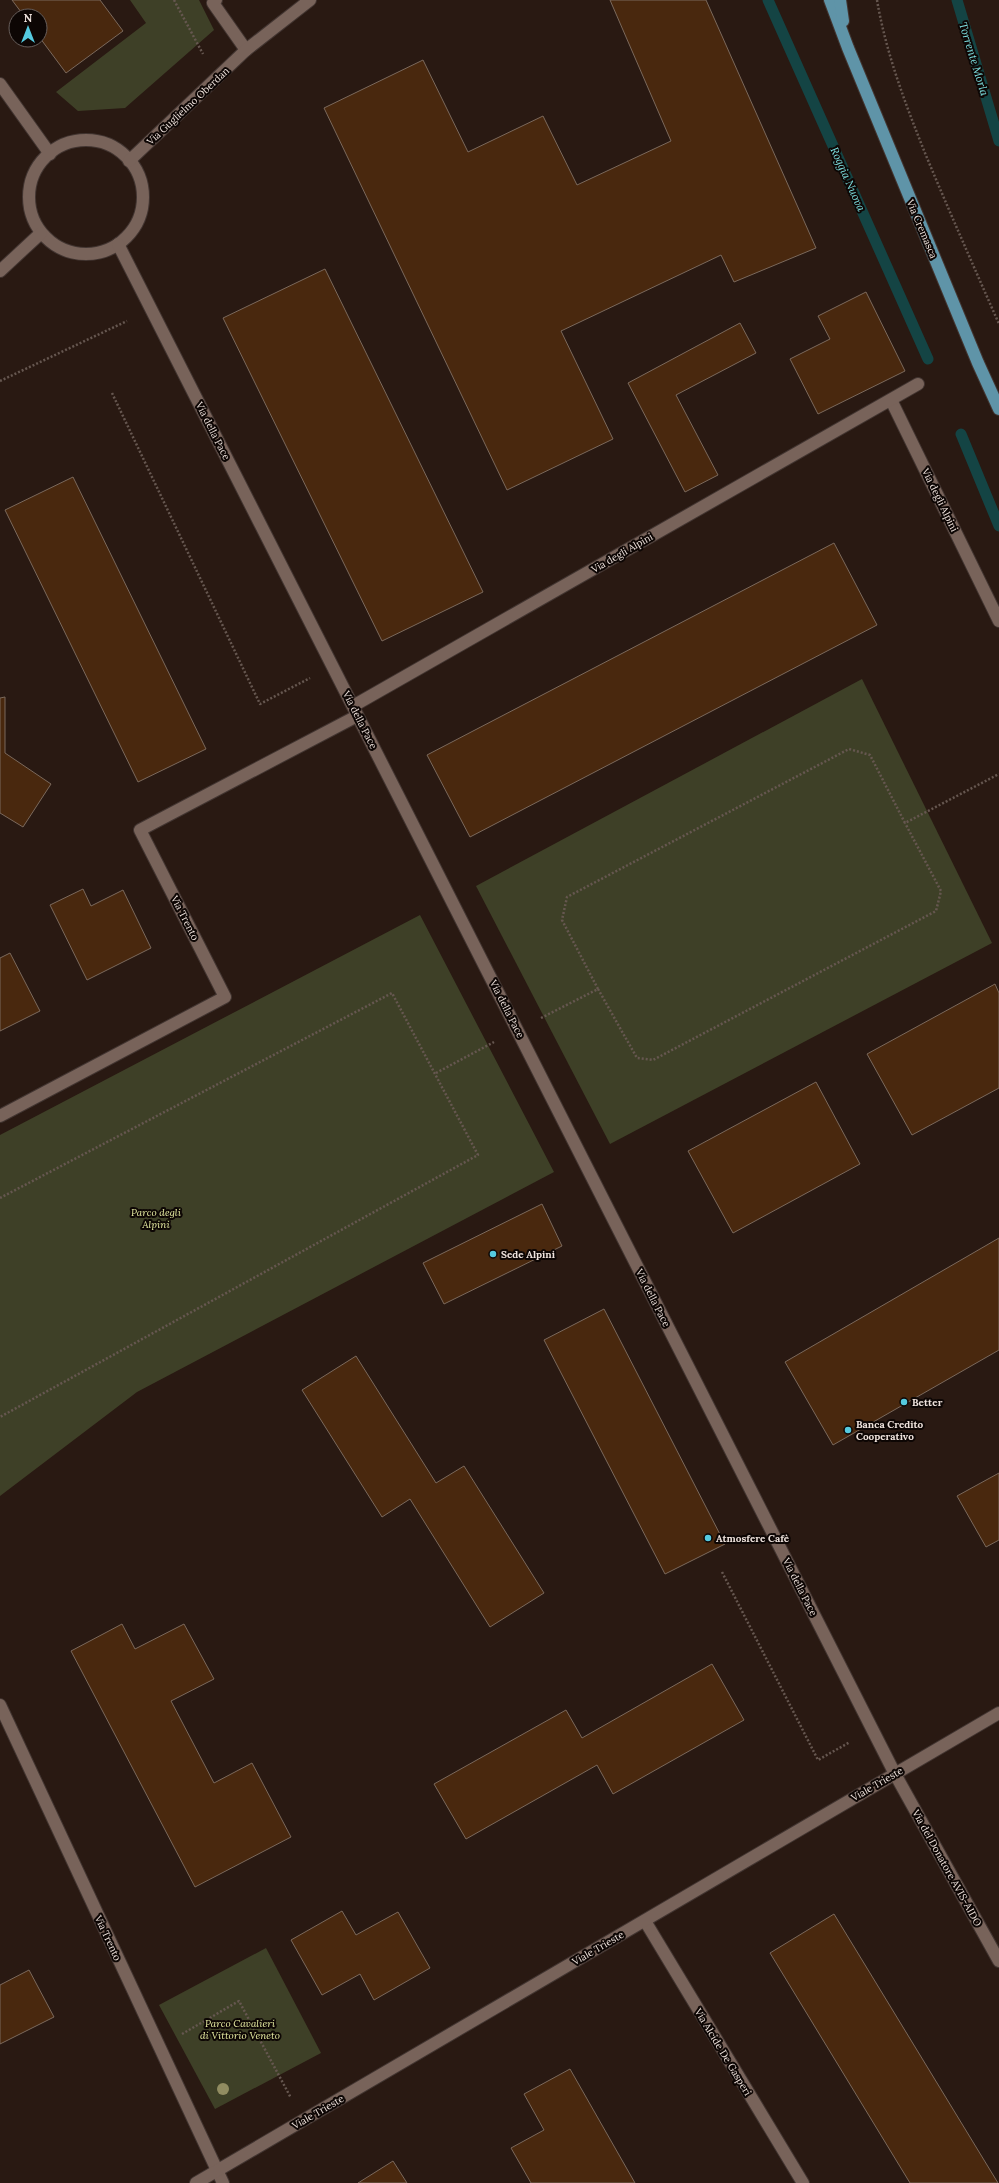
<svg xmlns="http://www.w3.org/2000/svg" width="999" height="2183" viewBox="0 0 999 2183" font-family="Lora,serif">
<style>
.green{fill:#3e4027}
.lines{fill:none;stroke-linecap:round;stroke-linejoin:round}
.stream{stroke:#144444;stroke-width:11}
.building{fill:#49280e;stroke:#7b695c}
.minor-casing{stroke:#423531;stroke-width:14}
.major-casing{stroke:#423531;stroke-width:14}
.path{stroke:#665750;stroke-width:2.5;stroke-dasharray:2 2;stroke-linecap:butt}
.minor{stroke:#78635a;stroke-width:12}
.major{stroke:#5f94a8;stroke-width:12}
.tree{fill:#918c61}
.poi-dot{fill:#55cadf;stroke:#0d0604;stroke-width:1.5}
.labels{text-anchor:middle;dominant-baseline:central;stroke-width:4;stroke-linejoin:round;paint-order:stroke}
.street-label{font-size:10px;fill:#efe3dd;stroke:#0d0604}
.park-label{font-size:10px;font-style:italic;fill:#e6eba2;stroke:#0d0604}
.poi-label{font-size:10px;font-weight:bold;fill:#efe3dd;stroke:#0d0604;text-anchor:start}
.water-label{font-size:11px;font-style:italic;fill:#7ee1e2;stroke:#0d0604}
</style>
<rect width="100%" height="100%" fill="#291912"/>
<g class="green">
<polygon points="130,0 199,0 214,30 125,108 78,111 56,92 146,23"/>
<polygon points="862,679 992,943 610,1144 476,886"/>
<polygon points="420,915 554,1172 137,1392 0,1496 0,1135"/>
<polygon points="266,1948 321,2053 215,2109 159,2005"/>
</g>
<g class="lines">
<g class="stream">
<polyline points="768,0 928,359"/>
<polyline points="957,0 999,141"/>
<polyline points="961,434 999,526"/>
</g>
</g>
<g class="building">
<polygon points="12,0 100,0 123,31 66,73 40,38 40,16 24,16"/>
<polygon points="610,0 706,0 816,248 734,282 721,255 561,331 613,439 507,490 324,108 423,60 468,152 543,116 577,185 671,141"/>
<polygon points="325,269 483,592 382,641 223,318"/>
<polygon points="866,292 905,371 818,414 790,359 830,339 818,316"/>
<polygon points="740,323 756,353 676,395 718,475 685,492 628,383"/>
<polygon points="73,477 206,749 138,782 5,510"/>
<polygon points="834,543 877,625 470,837 427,755"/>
<polygon points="5,697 5,753 51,784 23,827 0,813 0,698"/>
<polygon points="83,889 91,906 123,890 151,948 87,980 50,905"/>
<polygon points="10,953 40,1011 0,1031 0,958"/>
<polygon points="995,984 999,993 999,1088 912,1135 867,1054"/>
<polygon points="816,1082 860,1164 733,1233 688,1151"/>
<polygon points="542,1204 562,1246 444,1304 423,1263"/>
<polygon points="999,1238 999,1350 833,1445 785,1362"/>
<polygon points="604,1309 725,1544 665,1574 544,1340"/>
<polygon points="356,1356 436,1483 464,1466 544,1593 490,1627 410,1499 382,1517 302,1390"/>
<polygon points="999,1473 999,1540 986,1547 957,1496"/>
<polygon points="122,1624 135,1649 184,1624 214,1679 171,1701 214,1783 252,1763 291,1837 195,1887 71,1651"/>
<polygon points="712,1664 744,1720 613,1794 597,1765 466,1839 434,1784 566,1710 582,1738"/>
<polygon points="342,1911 356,1935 398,1912 430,1968 374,2000 360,1974 322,1995 291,1940"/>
<polygon points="834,1914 998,2183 910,2183 770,1953"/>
<polygon points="29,1970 54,2017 0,2044 0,1985"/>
<polygon points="570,2069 635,2183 531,2183 511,2148 544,2130 524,2094"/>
<polygon points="393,2161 407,2183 358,2183"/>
</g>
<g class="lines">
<g class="minor-casing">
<g id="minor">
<polyline points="216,0 213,3 246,50"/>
<polyline points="0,84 50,154"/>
<circle cx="86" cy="197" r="57"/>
<polyline points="129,161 246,50 310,0"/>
<polyline points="118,244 895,1774 999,1961"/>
<polyline points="0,271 41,233"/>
<polyline points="891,400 999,621"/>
<polyline points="353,706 918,384"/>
<polyline points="0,1116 225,997 140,830 357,716"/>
<polyline points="0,1705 223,2183"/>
<polyline points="645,1921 803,2183"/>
<polyline points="196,2183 999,1713"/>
</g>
</g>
<g class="major-casing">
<g id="major">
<polyline points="830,0 848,48 978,363 999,409"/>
<polyline points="840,0 843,21"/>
</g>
</g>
<g class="path">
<polyline points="174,0 203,54"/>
<path d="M877,0C886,53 905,103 925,153C949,211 974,267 999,324"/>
<polyline points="0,381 127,321"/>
<polyline points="112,393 260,704 310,678"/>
<polyline points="598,989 637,1058 653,1060 936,911 941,891 905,823"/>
<polyline points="541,1018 598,989 562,920 567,897 849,749 870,755 905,823 999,774"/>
<polyline points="436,1073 494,1042"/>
<polyline points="0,1198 392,993 478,1155 0,1417"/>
<polyline points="722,1572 818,1760 850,1742"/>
<polyline points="182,2034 239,2001 291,2098"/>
</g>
<use href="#minor" class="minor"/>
<use href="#major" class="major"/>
</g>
<circle class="tree" cx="223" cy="2089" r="6"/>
<g class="poi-dot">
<circle cx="493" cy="1254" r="4"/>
<circle cx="904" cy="1402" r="4"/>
<circle cx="848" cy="1430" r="4"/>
<circle cx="708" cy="1538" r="4"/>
</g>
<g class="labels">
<g class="street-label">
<text transform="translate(188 106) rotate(-43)">Via Guglielmo Oberdan</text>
<text transform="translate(922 229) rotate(67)">Via Cremasca</text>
<text transform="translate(213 431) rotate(63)">Via della Pace</text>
<text transform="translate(940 500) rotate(64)">Via degli Alpini</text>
<text transform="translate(622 553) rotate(-30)">Via degli Alpini</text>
<text transform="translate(360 720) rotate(63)">Via della Pace</text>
<text transform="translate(185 918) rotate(63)">Via Trento</text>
<text transform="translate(507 1009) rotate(63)">Via della Pace</text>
<text transform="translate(653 1298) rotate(63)">Via della Pace</text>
<text transform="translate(800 1587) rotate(63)">Via della Pace</text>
<text transform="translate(877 1784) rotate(-30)">Viale Trieste</text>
<text transform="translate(947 1868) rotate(61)">Via del Donatore AVIS-AIDO</text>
<text transform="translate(108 1938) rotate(65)">Via Trento</text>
<text transform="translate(598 1948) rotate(-30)">Viale Trieste</text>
<text transform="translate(723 2052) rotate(59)">Via Alcide De Gasperi</text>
<text transform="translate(318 2112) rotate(-30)">Viale Trieste</text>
</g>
<g class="park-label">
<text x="156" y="1212">Parco degli<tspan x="156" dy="12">Alpini</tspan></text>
<text x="240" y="2023">Parco Cavalieri<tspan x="240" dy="12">di Vittorio Veneto</tspan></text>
</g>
<g class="poi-label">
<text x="501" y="1254">Sede Alpini</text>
<text x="912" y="1402">Better</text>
<text x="856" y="1424">Banca Credito<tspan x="856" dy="12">Cooperativo</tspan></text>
<text x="716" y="1538">Atmosfere Cafè</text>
</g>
<g class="water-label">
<text transform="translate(974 59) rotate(73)">Torrente Morla</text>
<text transform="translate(848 179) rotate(66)">Roggia Nuova</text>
</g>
</g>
<g transform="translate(28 28)"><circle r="19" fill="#0d0604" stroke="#675e5b"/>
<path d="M0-3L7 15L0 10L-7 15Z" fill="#55cadf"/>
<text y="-6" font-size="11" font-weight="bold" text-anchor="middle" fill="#efe3dd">N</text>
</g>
</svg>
